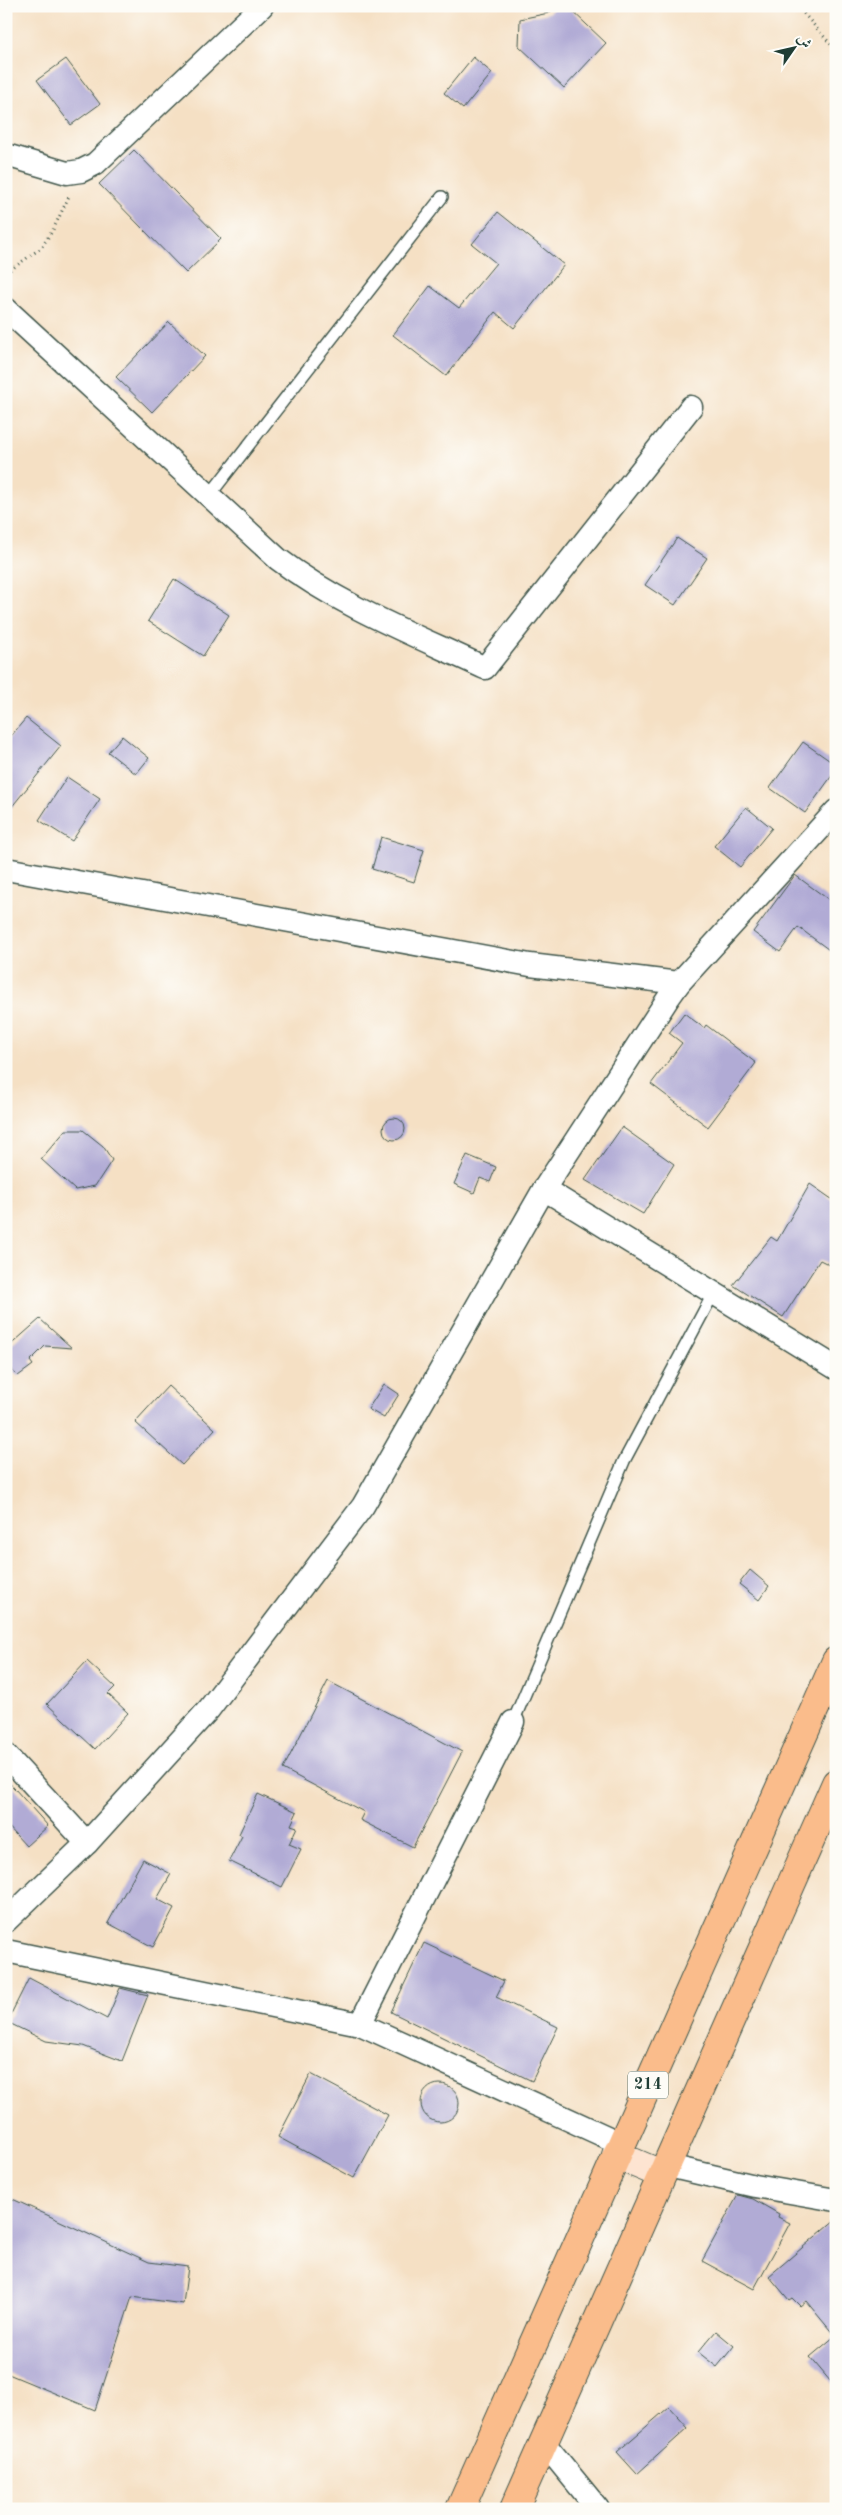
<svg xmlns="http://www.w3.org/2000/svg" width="842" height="2515" viewBox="0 0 842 2515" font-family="'Old Standard TT',Amiri,serif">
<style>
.building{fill:#b1abd5}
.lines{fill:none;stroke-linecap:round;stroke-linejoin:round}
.lane-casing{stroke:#3f554a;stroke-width:14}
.street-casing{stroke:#3f554a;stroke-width:25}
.secondary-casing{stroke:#3f554a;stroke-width:30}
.highway-casing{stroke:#3f554a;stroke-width:30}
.path{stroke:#3f554a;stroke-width:3;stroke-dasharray:1 4;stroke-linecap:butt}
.lane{stroke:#fff;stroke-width:11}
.street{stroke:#fff;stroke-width:22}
.secondary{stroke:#fde4d1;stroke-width:28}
.highway{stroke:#fabc8b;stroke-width:28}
.labels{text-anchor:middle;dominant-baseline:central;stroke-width:4;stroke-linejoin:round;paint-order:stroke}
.shield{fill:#fdfcf7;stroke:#62766e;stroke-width:1}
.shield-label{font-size:16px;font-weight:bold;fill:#1f3d34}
</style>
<rect width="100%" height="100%" fill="#fdfcf7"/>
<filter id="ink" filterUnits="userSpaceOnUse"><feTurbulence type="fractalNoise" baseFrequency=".02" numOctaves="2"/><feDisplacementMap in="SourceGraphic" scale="10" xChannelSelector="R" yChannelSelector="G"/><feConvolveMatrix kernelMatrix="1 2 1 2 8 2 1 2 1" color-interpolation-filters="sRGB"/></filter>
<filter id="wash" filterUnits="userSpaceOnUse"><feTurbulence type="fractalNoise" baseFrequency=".0096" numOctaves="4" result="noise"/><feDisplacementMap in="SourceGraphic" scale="20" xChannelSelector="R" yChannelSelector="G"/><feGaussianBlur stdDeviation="1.12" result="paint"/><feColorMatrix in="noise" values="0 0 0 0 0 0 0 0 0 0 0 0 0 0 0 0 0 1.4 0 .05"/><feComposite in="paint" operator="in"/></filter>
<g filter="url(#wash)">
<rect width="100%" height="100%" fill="#f5e0c4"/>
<g id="blocks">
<g class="building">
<polygon points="556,6 567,6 606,43 564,88 519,46 520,19 549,13"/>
<polygon points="473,57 492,73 463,109 444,93"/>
<polygon points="66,59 100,104 71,125 37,80"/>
<polygon points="134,150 221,239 186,273 99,184"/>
<polygon points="498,212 564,265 514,328 495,312 446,376 393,335 430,286 459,308 496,263 472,244"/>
<polygon points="169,322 205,356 152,412 116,377"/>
<polygon points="677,538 707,558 675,605 645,585"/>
<polygon points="174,579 229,615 203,656 148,621"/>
<polygon points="26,718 61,746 6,814 6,742"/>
<polygon points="122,736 149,758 136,774 108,752"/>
<polygon points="803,742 836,765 836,770 805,813 770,788"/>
<polygon points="67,777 100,799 72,841 39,820"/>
<polygon points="746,807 772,828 740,867 714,846"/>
<polygon points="381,837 424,850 414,882 372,869"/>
<polygon points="795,875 836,905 836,955 798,927 780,952 753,932"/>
<polygon points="684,1013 704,1028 706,1025 756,1063 708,1127 651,1084 682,1043 669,1033"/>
<circle cx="394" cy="1129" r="11"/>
<polygon points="622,1127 674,1164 643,1214 585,1180"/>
<polygon points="66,1130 83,1130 103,1146 112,1160 95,1186 75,1190 41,1159"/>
<polygon points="467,1155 496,1167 490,1182 480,1178 474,1193 454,1184"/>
<polygon points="810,1184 836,1202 836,1268 820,1260 783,1317 733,1285 771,1237 777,1241"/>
<polygon points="40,1319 72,1348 45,1346 30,1361 33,1365 18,1376 6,1365 6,1349"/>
<polygon points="384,1384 399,1394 384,1418 368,1409"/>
<polygon points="168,1386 215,1429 182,1465 135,1422"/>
<polygon points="750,1570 769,1586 759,1600 739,1584"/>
<polygon points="87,1661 115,1687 108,1694 128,1713 95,1749 47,1704"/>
<polygon points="328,1681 462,1752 413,1847 360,1820 364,1812 283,1769"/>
<polygon points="6,1779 48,1826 26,1846 6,1824"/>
<polygon points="258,1794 297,1812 291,1825 297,1827 289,1844 301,1849 282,1887 229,1861 242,1836 239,1834"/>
<polygon points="143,1859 171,1874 157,1899 174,1908 153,1947 108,1923"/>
<polygon points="424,1943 504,1981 496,1997 558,2027 532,2081 391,2012"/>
<polygon points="29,1978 107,2019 120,1988 148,1995 122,2061 83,2046 46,2041 7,2022"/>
<polygon points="311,2074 388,2115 354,2178 278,2137"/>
<circle cx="440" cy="2103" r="19"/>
<polygon points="738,2195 753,2199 779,2214 778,2217 790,2223 754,2289 702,2261"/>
<polygon points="6,2196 149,2262 188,2267 183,2304 132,2297 95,2410 6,2373"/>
<polygon points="836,2219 836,2388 810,2357 835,2336 806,2301 800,2306 792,2298 789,2300 769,2276"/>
<polygon points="716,2331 734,2346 717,2367 698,2352"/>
<polygon points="669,2407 688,2428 637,2474 617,2452"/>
</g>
</g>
</g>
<g filter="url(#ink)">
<use href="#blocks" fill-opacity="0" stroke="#3f554a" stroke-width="1"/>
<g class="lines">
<g class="lane-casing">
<g id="lane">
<polyline points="209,496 442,197"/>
<polyline points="513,1722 624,1461 713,1294"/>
</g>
</g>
<g class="street-casing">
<g id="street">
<polyline points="6,155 67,173 81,171 95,164 262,6"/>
<path d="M6,309L278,559C340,606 415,635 485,668L691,407"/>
<polyline points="6,869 530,965 679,983"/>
<polyline points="544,1189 836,1368"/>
<polyline points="6,1755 87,1843"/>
<polyline points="6,1921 87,1843 209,1709 363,1506 544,1189 669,997 679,983 836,811"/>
<polyline points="6,1951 360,2024 622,2144"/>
<polyline points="360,2024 513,1722"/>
<polyline points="664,2165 755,2186 836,2200"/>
<polyline points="544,2443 598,2509"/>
</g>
</g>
<g class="secondary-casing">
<polyline id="secondary" points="616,2155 661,2174"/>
</g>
<g class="highway-casing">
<g id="highway">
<polyline points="460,2509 836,1661"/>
<polyline points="514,2509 836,1783"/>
</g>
</g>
<g class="path">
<polyline points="797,6 836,50"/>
<polyline points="6,273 41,248 53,230 70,194"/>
</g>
<use href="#lane" class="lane"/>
<use href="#street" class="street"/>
<use href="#secondary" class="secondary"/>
<use href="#highway" class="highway"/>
</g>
</g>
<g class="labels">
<rect class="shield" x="628" y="2071.5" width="40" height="27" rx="4"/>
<g class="shield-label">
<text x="648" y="2085">214</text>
</g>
</g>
<rect width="842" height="2515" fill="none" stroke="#fdfcf7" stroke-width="25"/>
<g transform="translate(794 48) rotate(56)" stroke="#fdfcf7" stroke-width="4" paint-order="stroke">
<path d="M0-4L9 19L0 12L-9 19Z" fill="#1f3d34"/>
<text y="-8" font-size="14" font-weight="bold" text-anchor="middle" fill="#1f3d34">ش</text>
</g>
</svg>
